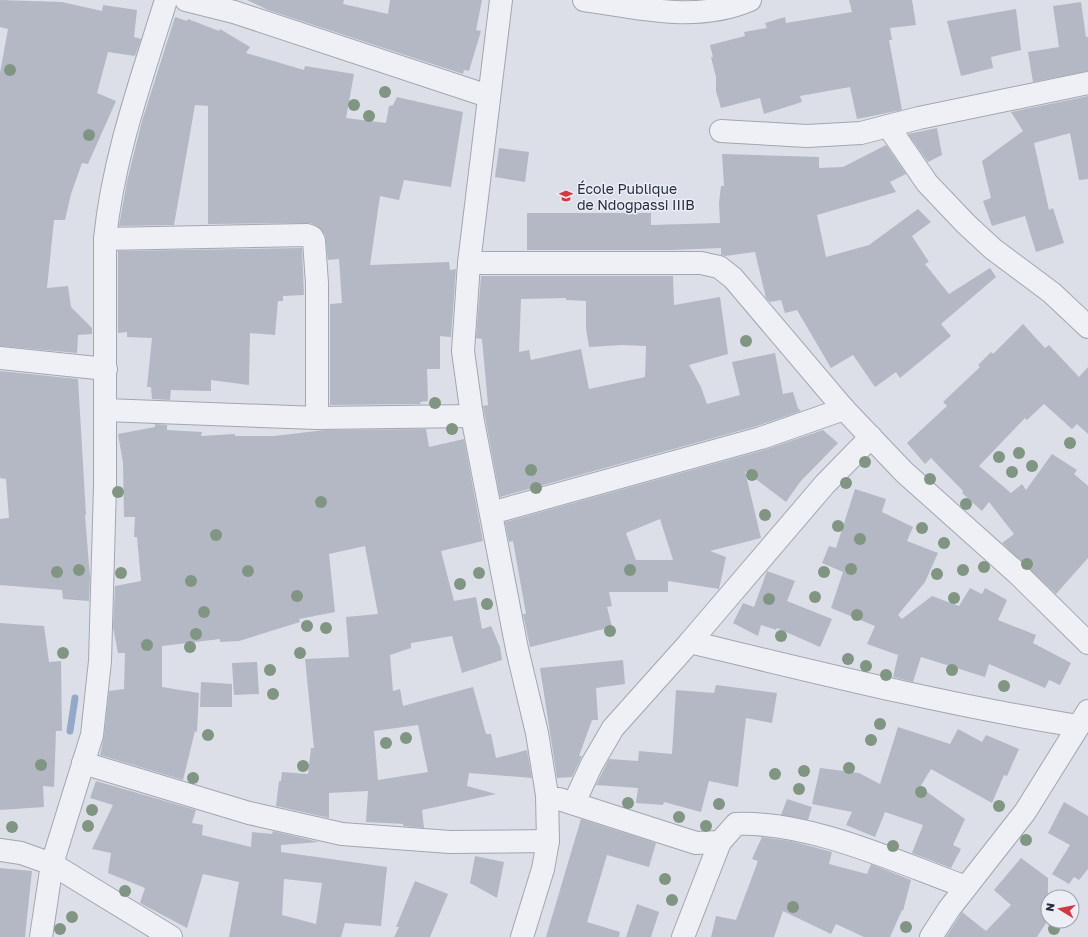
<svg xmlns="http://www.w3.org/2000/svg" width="1088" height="937" viewBox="0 0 1088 937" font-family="'Golos Text',sans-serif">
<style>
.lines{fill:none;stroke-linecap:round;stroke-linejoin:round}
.stream{stroke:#94a9ca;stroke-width:7}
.building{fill:#b3b8c4;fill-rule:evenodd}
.minor-casing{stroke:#a1a6b1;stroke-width:24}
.minor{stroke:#eff0f5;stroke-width:22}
.tree{fill:#809683}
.labels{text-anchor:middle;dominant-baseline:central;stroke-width:3;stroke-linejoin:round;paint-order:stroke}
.poi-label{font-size:14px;fill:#252c3e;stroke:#ebeef5;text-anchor:start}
</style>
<rect width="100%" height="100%" fill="#dcdfe7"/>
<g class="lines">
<polyline class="stream" points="70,731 75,698"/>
</g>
<g class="building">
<polygon points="0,0 62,2 102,11 103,5 137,10 134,37 141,39 135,56 108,52 97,93 116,101 88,164 82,163 71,194 65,220 54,220 47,288 68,286 71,307 92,328 92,334 78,335 77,353 0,346 0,73 8,29 0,27"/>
<polygon points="247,0 344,0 343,4 388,14 390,0 482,0 476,30 481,31 469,71 464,70 463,74 268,10"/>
<polygon points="849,0 912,0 916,25 890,28 892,40 889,40 902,110 857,119 850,87 800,96 802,102 764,114 760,98 721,108 716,91 716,77 711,57 713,57 710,45 745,36 744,32 767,28 765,23 785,17 786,23 852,12"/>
<polygon points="1081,2 1086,37 1088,37 1088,71 1033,82 1028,52 1059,47 1053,6"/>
<polygon points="1016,9 1021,50 991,57 993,68 961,76 947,21"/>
<polygon points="175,17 187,21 188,19 219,31 220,29 250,47 246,53 304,70 305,66 354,74 346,118 386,123 389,106 393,105 397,97 463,112 451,187 404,180 399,200 380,196 370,265 449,262 450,270 456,269 451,337 440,336 440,369 427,369 428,401 420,402 421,404 330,405 330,304 342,303 339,259 328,260 325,235 317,226 311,223 208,224 208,106 195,105 174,225 119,226 127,181 142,121"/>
<polygon points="1088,96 1088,179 1079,180 1070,133 1034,143 1049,210 1053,208 1064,243 1036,252 1025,216 992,226 983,201 991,198 982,161 1023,131 1011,112"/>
<polygon points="937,128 942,155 928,162 908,134"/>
<polygon points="886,145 906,174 890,182 896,192 817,215 826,257 869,245 918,209 931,222 912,236 929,262 925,264 949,294 990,268 996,277 941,324 951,336 900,378 896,372 875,387 853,355 831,368 797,310 785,313 781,300 770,302 766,298 755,252 725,256 721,255 721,248 672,250 527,250 527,213 651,213 651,225 720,223 719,203 721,186 724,186 722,154 819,157 819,168 843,167"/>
<polygon points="499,148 529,152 525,182 495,177"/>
<polygon points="302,248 304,295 283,296 283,301 278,301 275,335 250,333 249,385 211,380 211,391 171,390 170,400 152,399 151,387 147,387 152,338 127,337 127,332 118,333 118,251"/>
<path d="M481,276H673L674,305L720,297L728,354L689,365L701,387L707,404L740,395L732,362L775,353L783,394L793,392L798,408L801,411L757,426L500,497L483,406L488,405L482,339L476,338ZM566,298V300L586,301V328L589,347L622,345L646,346L645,377L589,389L581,349L531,360L529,350L519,352L521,299Z"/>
<polygon points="1023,324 1045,348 1049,345 1079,377 1088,367 1088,434 1077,424 1072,429 1044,404 1027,420 1025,418 979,466 1011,493 1022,484 1026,490 1052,454 1077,470 1074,474 1088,486 1088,558 1056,594 1002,543 1014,534 989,502 982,511 962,493 963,491 931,458 925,464 907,443 947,406 943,402 980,367 978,365 991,352 993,354"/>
<polygon points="0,371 78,379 86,515 85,515 90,577 89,601 63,599 62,590 0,585 0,519 9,518 6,479 0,478"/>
<path d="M155,424L167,425V430L202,432L201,436L235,434V436H274L325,430L426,429L429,447L464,439L483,541L441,551L454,601L476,597L482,629L491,626L500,647L502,660L462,673L452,636L411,643V648L390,655L393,691L400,689L403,706L473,687L486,734H491L496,758L527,750L532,778L469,773L467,786L496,794L422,810L424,828L403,826V824L366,822L368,791L329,793V818L276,806L279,781H281L282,772L308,774L311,748H314L305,659L349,657L346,617L378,614L365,546L329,554L335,612L299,619L300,622L239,641L220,642V639L162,646V687L199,693L197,732L195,731L183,780L100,755L104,736L109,691L124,689L125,653H118L113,627L115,586L141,581L137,537H134L135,517H124L123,463L118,434L155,427ZM418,725L428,772L378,780L374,731Z"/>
<path d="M823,430L838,443L800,482L786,502L745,471L761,538L710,551L726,557L719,589L668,581V592H609L612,606L607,607L612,627L530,647L523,614H526L513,541L509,542L505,522L764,450ZM660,519L673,560H636L626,533Z"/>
<polygon points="855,489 886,499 882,512 913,527 907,541 938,553 925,582 898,615 902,619 932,596 959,606 970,588 982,594 985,588 1007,600 998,620 1036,635 1033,643 1071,663 1060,685 1049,680 1045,688 989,664 985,677 921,657 913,682 893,677 898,655 867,644 875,626 831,608 843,572 822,563 829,546 836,548"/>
<polygon points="767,571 795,581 787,601 832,619 820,647 777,628 776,630 761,625 758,636 733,623 743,603 754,607"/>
<polygon points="0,623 44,626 49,662 61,661 62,731 56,731 54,787 43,786 44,807 0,810"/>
<polygon points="623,660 625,684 596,688 598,720 592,720 579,756 582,756 572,777 557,778 540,668"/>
<polygon points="257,662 259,694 234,695 232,663"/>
<polygon points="201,682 232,684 232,707 200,707"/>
<polygon points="716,685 777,693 772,723 746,718 738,787 709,781 701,812 664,802 663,805 636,803 638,788 596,785 609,759 638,761 639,751 672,754 676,690 714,693"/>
<polygon points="898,727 950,744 958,729 982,742 986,735 1019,749 1007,776 1004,775 992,803 931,769 920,787 965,819 953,845 961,849 951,868 912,853 923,825 885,812 875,837 846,825 852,812 812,804 820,768 859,773 880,784"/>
<path d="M96,781L196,810L192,823L203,825L202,835L251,847L252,832L272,834L273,831L319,842L281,845V852L387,867L381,926L345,923L341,937H229L239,882L203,874L187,928L140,903L145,888L108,873L111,853L92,849L113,805L90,798ZM284,879L322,883L316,924L282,915Z"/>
<polygon points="787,799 812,807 808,820 781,815"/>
<polygon points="1064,802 1088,816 1088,869 1079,880 1074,877 1069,884 1052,874 1070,845 1048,833"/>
<polygon points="581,819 656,843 649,867 607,855 587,922 620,932 619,937 546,937"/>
<polygon points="762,837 791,841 832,852 829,864 867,874 871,864 911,880 903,911 902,910 890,937 864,937 836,924 831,934 783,911 774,937 711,937 716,916 736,920 758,861 752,859"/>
<polygon points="475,856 504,862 497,898 470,883"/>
<polygon points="1021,858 1048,878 1048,920 1037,937 946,937 962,912 986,931 1011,905 994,890"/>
<polygon points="0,868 32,871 25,937 0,937"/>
<polygon points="415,881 448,894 430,937 394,937 399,927 396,927"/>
<polygon points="637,904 659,912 651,937 626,937"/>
</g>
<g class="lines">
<g class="minor-casing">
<g id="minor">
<polyline points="186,0 234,12 488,96"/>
<polyline points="501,0 469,263 463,351 472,416 517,649 537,733 547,795 548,841 543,869 522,937"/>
<path d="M584,0C639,8 697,23 750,0"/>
<polyline points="888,126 927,183 966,224 993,249 1052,293 1088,327"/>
<polyline points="721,131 807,136 861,133 919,118 1088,83"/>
<polyline points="105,239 307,235 312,237 314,241 317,283 317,418"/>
<polyline points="469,263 701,263 719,267 733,278 844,409 904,472 1017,573 1088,643"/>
<polyline points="0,358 106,369"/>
<polyline points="105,410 317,418 472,416"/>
<polyline points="491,513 761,438 844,409"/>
<path d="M690,642C819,673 947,705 1078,726"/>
<polyline points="83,763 249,813 342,834 450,842 548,841"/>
<path d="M559,799L696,843L720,842L736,824C810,821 897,862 966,887"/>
<polyline points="574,803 592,764 613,728 690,642 825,484 871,437"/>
<polyline points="0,850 21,853 52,864 171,937"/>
<path d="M41,937L52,864L92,735L100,661L105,486V239C113,157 142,78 166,0"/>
<polyline points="683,937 720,842"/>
<polyline points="931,937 949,909 1025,812 1088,711"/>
</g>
</g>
<use href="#minor" class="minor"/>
</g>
<g class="tree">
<circle cx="10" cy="70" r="6"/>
<circle cx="385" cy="92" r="6"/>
<circle cx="354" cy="105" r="6"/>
<circle cx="369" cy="116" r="6"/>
<circle cx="89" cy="135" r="6"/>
<circle cx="746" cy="341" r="6"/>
<circle cx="435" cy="403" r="6"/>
<circle cx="452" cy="429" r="6"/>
<circle cx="1070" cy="443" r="6"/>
<circle cx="1019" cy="453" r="6"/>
<circle cx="999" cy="457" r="6"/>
<circle cx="865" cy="462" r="6"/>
<circle cx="1032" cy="466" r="6"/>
<circle cx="531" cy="470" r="6"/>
<circle cx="1012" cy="472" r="6"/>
<circle cx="752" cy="475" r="6"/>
<circle cx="930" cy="479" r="6"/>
<circle cx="846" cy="483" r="6"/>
<circle cx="536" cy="488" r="6"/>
<circle cx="118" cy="492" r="6"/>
<circle cx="321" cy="502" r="6"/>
<circle cx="966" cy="504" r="6"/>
<circle cx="765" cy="515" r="6"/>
<circle cx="838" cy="526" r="6"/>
<circle cx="922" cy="528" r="6"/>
<circle cx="216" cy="535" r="6"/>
<circle cx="860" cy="539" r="6"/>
<circle cx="944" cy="543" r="6"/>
<circle cx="1027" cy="564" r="6"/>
<circle cx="984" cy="567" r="6"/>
<circle cx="851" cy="569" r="6"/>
<circle cx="79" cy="570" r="6"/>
<circle cx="630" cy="570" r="6"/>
<circle cx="963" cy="570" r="6"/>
<circle cx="248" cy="571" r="6"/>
<circle cx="57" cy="572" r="6"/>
<circle cx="824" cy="572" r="6"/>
<circle cx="121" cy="573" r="6"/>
<circle cx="479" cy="573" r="6"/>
<circle cx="937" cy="574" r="6"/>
<circle cx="191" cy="581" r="6"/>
<circle cx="460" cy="584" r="6"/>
<circle cx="297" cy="596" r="6"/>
<circle cx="815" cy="597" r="6"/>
<circle cx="954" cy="598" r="6"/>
<circle cx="769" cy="599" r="6"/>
<circle cx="487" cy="604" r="6"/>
<circle cx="204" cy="612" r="6"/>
<circle cx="857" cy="615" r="6"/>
<circle cx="307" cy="626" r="6"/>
<circle cx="326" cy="628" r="6"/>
<circle cx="610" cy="631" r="6"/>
<circle cx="196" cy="634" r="6"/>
<circle cx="781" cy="636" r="6"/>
<circle cx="147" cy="645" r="6"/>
<circle cx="190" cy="647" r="6"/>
<circle cx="63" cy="653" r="6"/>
<circle cx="300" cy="653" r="6"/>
<circle cx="848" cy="659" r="6"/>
<circle cx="866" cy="666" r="6"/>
<circle cx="270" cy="670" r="6"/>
<circle cx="952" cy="670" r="6"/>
<circle cx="886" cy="675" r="6"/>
<circle cx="1004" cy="686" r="6"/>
<circle cx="273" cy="694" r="6"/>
<circle cx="880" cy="724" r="6"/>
<circle cx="208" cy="735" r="6"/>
<circle cx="406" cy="738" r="6"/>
<circle cx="871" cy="740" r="6"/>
<circle cx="386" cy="743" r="6"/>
<circle cx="41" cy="765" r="6"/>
<circle cx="303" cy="766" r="6"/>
<circle cx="849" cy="768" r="6"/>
<circle cx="804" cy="771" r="6"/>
<circle cx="775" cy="774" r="6"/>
<circle cx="193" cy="778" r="6"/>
<circle cx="799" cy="789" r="6"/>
<circle cx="921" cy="792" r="6"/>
<circle cx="628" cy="803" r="6"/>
<circle cx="719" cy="804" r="6"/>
<circle cx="999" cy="806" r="6"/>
<circle cx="92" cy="810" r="6"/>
<circle cx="679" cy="817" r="6"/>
<circle cx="88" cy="826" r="6"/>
<circle cx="706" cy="826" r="6"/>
<circle cx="12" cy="827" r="6"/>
<circle cx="1026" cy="840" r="6"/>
<circle cx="893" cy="846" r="6"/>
<circle cx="665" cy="879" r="6"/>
<circle cx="125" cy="891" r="6"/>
<circle cx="672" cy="900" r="6"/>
<circle cx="793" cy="907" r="6"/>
<circle cx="72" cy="917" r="6"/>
<circle cx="906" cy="927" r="6"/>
<circle cx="60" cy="929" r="6"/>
<circle cx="1054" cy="929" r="6"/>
</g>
<defs>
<g id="school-bare" transform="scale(1.08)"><path d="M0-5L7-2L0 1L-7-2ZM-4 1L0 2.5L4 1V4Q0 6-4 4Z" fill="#d53840" stroke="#ebeef5" stroke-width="2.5" paint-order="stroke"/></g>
</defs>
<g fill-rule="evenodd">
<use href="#school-bare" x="566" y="196"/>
</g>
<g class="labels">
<g class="poi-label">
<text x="577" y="188">École Publique<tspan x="577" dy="16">de Ndogpassi IIIB</tspan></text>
</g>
</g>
<g transform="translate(1060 909) rotate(280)"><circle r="19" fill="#ebeef5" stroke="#9ca0ac"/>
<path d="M0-3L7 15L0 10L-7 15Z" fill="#d53840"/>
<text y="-6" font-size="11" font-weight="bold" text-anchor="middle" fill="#252c3e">N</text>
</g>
</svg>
